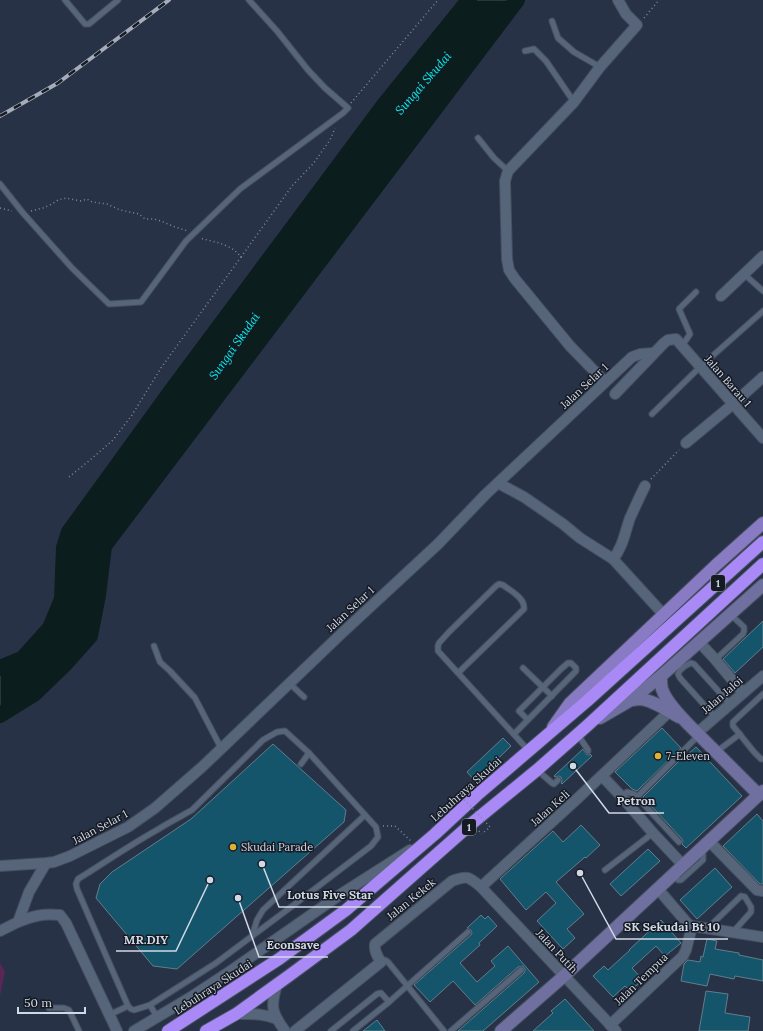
<svg xmlns="http://www.w3.org/2000/svg" width="763" height="1031" viewBox="0 0 763 1031" font-family="Lora,serif">
<style>
.green{fill:#592756}
.water{fill:#0b1d1c;stroke:#475559}
.lines{fill:none;stroke-linecap:round;stroke-linejoin:round}
.river{stroke:#0b1d1c;stroke-width:16}
.building{fill:#15556b;stroke:#617e8a}
.lane-casing{stroke:#464f5f;stroke-width:7}
.street-casing{stroke:#464f5f;stroke-width:12}
.secondary-casing{stroke:#464f5f;stroke-width:14}
.primary-casing{stroke:#464f5f;stroke-width:14}
.highway-casing{stroke:#464f5f;stroke-width:14}
.path{stroke:#818a9a;stroke-width:1.5;stroke-dasharray:1 3;stroke-linecap:butt}
.lane{stroke:#57657a;stroke-width:5}
.street{stroke:#57657a;stroke-width:10}
.secondary{stroke:#6f709f;stroke-width:12}
.primary{stroke:#887bc4;stroke-width:12}
.highway{stroke:#a889f6;stroke-width:12}
.rail-casing{stroke:#a5adbb;stroke-width:4}
.rail{stroke:#151a23;stroke-width:2.5;stroke-dasharray:8;stroke-linecap:butt}
.path-bridge{stroke:#818a9a;stroke-width:1.5;stroke-dasharray:1 3;stroke-linecap:butt}
.poi-dot{fill:#dfb034;stroke:#151a23;stroke-width:1.5}
.labels{text-anchor:middle;dominant-baseline:central;stroke-width:3;stroke-linejoin:round;paint-order:stroke}
.shield{fill:#151a23;stroke:#99a0ac;stroke-width:1}
.shield-label{font-size:10px;font-weight:bold;fill:#d2d9e6}
.street-label{font-size:11px;fill:#d2d9e6;stroke:#151a23}
.poi-label{font-size:11px;fill:#d2d9e6;stroke:#151a23;text-anchor:start}
.water-label{font-size:12px;font-style:italic;fill:#00f2eb;stroke:#151a23}
.leader{fill:none;stroke:#d2d9e6;stroke-width:1.5}
.callout-dot{fill:#d2d9e6;stroke:#151a23;stroke-width:1.5}
.callout-label{font-size:12px;text-anchor:middle;font-weight:bold;fill:#d2d9e6;stroke:#151a23;stroke-width:3;stroke-linejoin:round;paint-order:stroke}
</style>
<rect width="100%" height="100%" fill="#273246"/>
<polygon class="green" points="0,963 5,972 0,996"/>
<polygon class="water" points="469,0 517,0 104,546 98,595 90,636 66,663 34,694 0,715 0,668 22,659 50,628 62,599 64,548 69,532 172,390 384,105"/>
<g class="lines">
<g class="river">
<polyline points="0,668 22,659 50,628 62,599 64,548 69,532 172,390 384,105 469,0"/>
<polyline points="0,715 34,694 66,663 90,636 98,595 104,546 517,0"/>
</g>
</g>
<g class="building">
<polygon points="763,621 763,647 735,673 723,659"/>
<polygon points="662,728 681,748 637,791 632,789 615,772"/>
<polygon points="503,738 511,746 475,781 467,772"/>
<polygon points="273,744 346,810 344,822 177,969 153,966 96,898 100,884 112,872 191,819"/>
<polygon points="696,747 742,796 686,848 682,844 683,841 682,839 643,797 686,754 687,755"/>
<polygon points="583,749 586,754 588,755 590,754 592,756 562,784 561,783 562,781 561,777 559,776 555,777 554,776"/>
<polygon points="757,814 763,821 763,884 760,884 723,846"/>
<polygon points="581,825 600,845 586,858 585,857 556,882 584,914 567,929 575,938 563,949 537,921 556,903 546,892 526,910 500,879 553,831 563,842"/>
<polygon points="648,849 660,861 621,896 610,884"/>
<polygon points="715,868 732,887 697,919 680,900"/>
<polygon points="481,915 485,919 488,916 497,926 479,943 480,945 460,963 477,982 495,966 491,961 508,946 539,982 483,1031 458,1031 524,973 525,971 525,969 523,966 518,967 475,1005 453,981 430,1002 414,985 471,935 472,933 471,930 467,928"/>
<polygon points="661,920 681,943 665,956 656,946 632,968 643,980 630,991 625,986 613,997 593,976 604,966 608,970 630,950 629,950"/>
<polygon points="707,939 717,941 715,949 739,953 739,955 763,960 763,981 735,976 734,979 710,974 707,986 681,981 684,964 688,960 700,962 701,956 703,957"/>
<polygon points="706,991 728,994 725,1013 750,1017 748,1031 699,1031"/>
<polygon points="565,999 594,1031 533,1031 553,1013 551,1011"/>
<polygon points="377,1020 385,1031 363,1031"/>
</g>
<g class="lines">
<g class="lane-casing">
<g id="lane">
<polyline points="65,0 85,24 89,24 118,0"/>
<polyline points="552,21 558,38 574,52 600,67"/>
<polyline points="525,51 534,49 546,61 574,102"/>
<polyline points="478,138 494,158 508,171"/>
<polyline points="0,184 23,213 72,268 109,304 141,302 186,241 240,189 343,113 348,108 325,88 308,70 277,31 249,0"/>
<polyline points="744,274 763,291"/>
<polyline points="682,346 690,334 679,309 696,292"/>
<polyline points="652,414 700,367 763,311"/>
<polyline points="154,646 160,662 170,671 195,698 221,748"/>
<polyline points="715,660 743,634 744,631 744,627 731,615"/>
<polyline points="523,668 552,696"/>
<path d="M458,673L524,609C525,598 511,591 503,585L499,584L496,586L449,632L439,643L438,646V651L529,751"/>
<polyline points="289,683 304,697"/>
<polyline points="763,694 733,722 733,726 754,752 761,759 763,759"/>
<path d="M715,717L680,678L678,674C680,669 686,665 691,663L694,664L730,704"/>
<path d="M285,731L309,753L376,827L378,837L371,846L295,904L216,963L150,1005L134,1010L131,1009L128,1006L107,958L77,889L76,884L78,879C104,863 130,845 157,830C168,823 180,817 192,810L263,740L277,732Z"/>
<polyline points="514,734 576,671 576,668 571,663 568,663 561,669 519,711 528,720"/>
<polyline points="578,735 588,750 588,751"/>
<polyline points="716,752 740,734"/>
<polyline points="301,764 309,753"/>
<polyline points="537,770 552,783 554,784 558,780"/>
<polyline points="622,797 627,792 634,794 637,797"/>
<polyline points="679,842 637,797 699,735"/>
<polyline points="605,870 653,833"/>
<polyline points="674,875 678,880 681,880 703,860 703,853 702,850"/>
<polyline points="708,928 741,896 745,897 751,907 751,912 733,932"/>
<polyline points="252,936 257,920 263,910 365,815"/>
<polyline points="381,962 385,960 388,962 444,1031"/>
<polyline points="150,1005 157,1017"/>
<polyline points="49,1008 64,1008 69,1010 79,1031"/>
<polyline points="109,1015 128,1006"/>
<polyline points="331,1031 377,994 381,993 389,1002"/>
<polyline points="353,1031 389,1002 468,932"/>
<polyline points="451,1031 521,970"/>
</g>
</g>
<g class="street-casing">
<g id="street">
<polyline points="721,296 763,256"/>
<polyline points="605,382 570,346 515,279 509,270 507,259 505,181 508,171 574,102 600,67 637,25 626,14 618,0"/>
<polyline points="615,394 664,343 668,340 676,339 763,438"/>
<polyline points="686,443 733,404 763,377"/>
<polyline points="498,483 524,497 563,524 580,538 613,559 664,615"/>
<path d="M613,559C623,547 625,532 630,518C635,507 640,496 645,486"/>
<polyline points="699,642 714,658 743,693"/>
<polyline points="697,733 763,676"/>
<polyline points="602,776 622,797 653,833 683,865"/>
<polyline points="709,841 757,890 763,891"/>
<polyline points="0,866 46,863 54,862 70,856 128,827 155,808 202,767 341,634 438,544 485,495 632,357 640,354 654,353"/>
<polyline points="481,887 578,798 669,712"/>
<polyline points="658,889 688,924 692,926 763,937"/>
<path d="M18,922C33,916 44,913 60,915L66,923L117,1031"/>
<polyline points="0,931 18,922 29,892 46,863"/>
<path d="M277,985C270,1007 272,1013 285,1031"/>
<path d="M236,1014C251,1014 262,1013 277,1019"/>
<polyline points="610,1025 683,956 686,950 692,926"/>
<polyline points="134,1031 191,997 229,972 341,894 410,850"/>
<path d="M295,1031L381,962C377,956 374,951 375,944L452,881C467,875 469,877 481,887L616,1031"/>
</g>
</g>
<g class="secondary-casing">
<g id="secondary">
<path d="M661,676C661,680 661,685 662,689C666,702 683,719 693,729L759,795"/>
<path d="M631,700C634,700 637,699 640,699C653,700 668,711 679,717"/>
<polyline points="600,718 631,700 661,676 763,585"/>
<polyline points="501,1031 564,976 763,791"/>
</g>
</g>
<g class="primary-casing">
<polyline id="primary" points="553,727 570,703 715,566 763,523"/>
</g>
<g class="highway-casing">
<g id="highway">
<polyline points="168,1031 279,959 346,910 435,834 477,795 587,701 763,542"/>
<polyline points="206,1031 236,1014 290,975 351,930 471,824 537,770 588,725 763,564"/>
</g>
</g>
<g class="path">
<polyline points="644,18 659,0"/>
<polyline points="351,103 438,0"/>
<polyline points="0,208 12,211"/>
<polyline points="31,211 43,208 52,204 58,200 66,198 81,201 87,199 92,202 107,204 120,210 139,214 145,219 154,219 161,221 175,227 188,231"/>
<polyline points="241,257 292,186 313,164 330,140 335,128"/>
<path d="M69,477L90,460L113,440L132,415L161,368L241,257C232,245 216,242 203,239L200,238"/>
<polyline points="651,479 679,450"/>
<polyline points="383,826 395,826 411,841"/>
<polyline points="479,831 482,834"/>
</g>
<use href="#lane" class="lane"/>
<use href="#street" class="street"/>
<use href="#secondary" class="secondary"/>
<use href="#primary" class="primary"/>
<use href="#highway" class="highway"/>
<g class="rail-casing">
<polyline id="rail" points="0,116 58,83 169,0"/>
</g>
<use href="#rail" class="rail"/>
<polyline class="path-bridge" points="468,786 459,794 490,827 482,834"/>
</g>
<g class="poi-dot">
<circle cx="658" cy="756" r="4"/>
<circle cx="233" cy="847" r="4"/>
</g>
<g class="labels">
<g class="shield">
<rect x="711" y="575" width="14" height="16" rx="3"/>
<rect x="462" y="819" width="14" height="16" rx="3"/>
</g>
<g class="shield-label">
<text x="718" y="583">1</text>
<text x="469" y="827">1</text>
</g>
<g class="street-label">
<text transform="translate(728 381) rotate(49)">Jalan Barau 1</text>
<text transform="translate(584 386) rotate(-43)">Jalan Selar 1</text>
<text transform="translate(350 609) rotate(-43)">Jalan Selar 1</text>
<text transform="translate(722 695) rotate(-41)">Jalan Jaloi</text>
<text transform="translate(466 789) rotate(-42)">Lebuhraya Skudai</text>
<text transform="translate(550 808) rotate(-42)">Jalan Keli</text>
<text transform="translate(100 827) rotate(-28)">Jalan Selar 1</text>
<text transform="translate(411 899) rotate(-39)">Jalan Kekek</text>
<text transform="translate(557 951) rotate(47)">Jalan Putih</text>
<text transform="translate(641 979) rotate(-44)">Jalan Tempua</text>
<text transform="translate(213 987) rotate(-33)">Lebuhraya Skudai</text>
</g>
<g class="poi-label">
<text x="666" y="756">7-Eleven</text>
<text x="241" y="847">Skudai Parade</text>
</g>
<g class="water-label">
<text transform="translate(423 83) rotate(-49)">Sungai Skudai</text>
<text transform="translate(234 346) rotate(-55)">Sungai Skudai</text>
</g>
</g>
<path class="leader" d="M573 766L609 813H664M262 864L279 907H381M580 873L616 939H728M210 880L176 951H116M238 898L259 957H328"/>
<g class="callout-dot">
<circle cx="573" cy="766" r="4"/>
<circle cx="262" cy="864" r="4"/>
<circle cx="580" cy="873" r="4"/>
<circle cx="210" cy="880" r="4"/>
<circle cx="238" cy="898" r="4"/>
</g>
<g class="callout-label">
<text x="636" y="805">Petron</text>
<text x="330" y="899">Lotus Five Star</text>
<text x="672" y="931">SK Sekudai Bt 10</text>
<text x="146" y="944">MR.DIY</text>
<text x="293" y="949">Econsave</text>
</g>
<path d="M18 1007v6h67v-6" fill="none" stroke="#d2d9e6" stroke-width="2"/>
<text x="24" y="1007" font-size="12" fill="#d2d9e6" stroke="#151a23" stroke-width="3" paint-order="stroke">50 m</text>
</svg>
